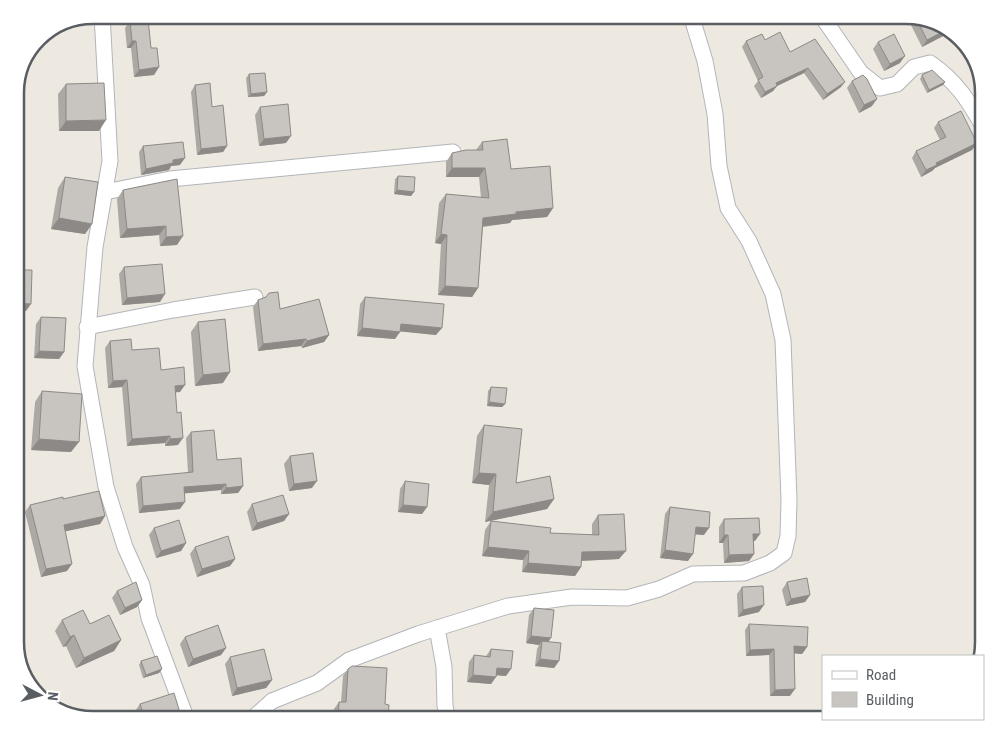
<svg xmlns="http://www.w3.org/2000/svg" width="999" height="735" viewBox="0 0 999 735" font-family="'Roboto Condensed',sans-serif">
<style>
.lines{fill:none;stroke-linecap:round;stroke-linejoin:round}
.street-casing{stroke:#b2b5b9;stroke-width:17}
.street{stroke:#fff;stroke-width:15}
.wall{fill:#aca9a4}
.shaded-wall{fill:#8c8986}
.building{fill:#c8c4bf;stroke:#8c8986}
.rim{fill:none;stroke:#5a5e62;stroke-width:2.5}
</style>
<rect width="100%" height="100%" fill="#ede9e1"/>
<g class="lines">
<g class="street-casing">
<g id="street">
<polyline points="102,15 110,161 95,247 85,366 106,487 125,547 142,585 149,618 187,720"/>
<path d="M821,15L861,73L880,88L897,84L914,67L930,63C957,82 968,100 984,128"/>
<polyline points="105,192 170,179 453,152"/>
<polyline points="87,327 173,310 255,297"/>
<polyline points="437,628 444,667 445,706 448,720"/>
<polyline points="251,720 272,701 317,683 349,660 418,634 508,606 572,597 627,598 659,589 693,574 744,573 770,563 784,553 788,536 789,500 783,340 773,294 749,241 728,208 719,166 715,114 705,61 691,15"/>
</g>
</g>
<use href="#street" class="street"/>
</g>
<g class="wall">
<polygon points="160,15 189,15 184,21 161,24"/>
<polygon points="401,15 428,15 423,24 401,24"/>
<polygon points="912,17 950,30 947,34 922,47 909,21"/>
<polygon points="130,21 159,67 154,75 134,77 131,48 127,48 125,28"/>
<polygon points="765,40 790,52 841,87 823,100 804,73 777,86 773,91 761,98 754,86 758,81 742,47 746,41"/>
<polygon points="878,42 900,63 884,71 873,49"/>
<polygon points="249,74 267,92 264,96 248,97 246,78"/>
<polygon points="922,75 945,82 943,85 927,93 920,79"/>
<polygon points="852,81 872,106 859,113 847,88"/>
<polygon points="66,84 99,131 59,131 58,94"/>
<polygon points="195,85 212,107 227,146 223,152 197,155 191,92"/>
<polygon points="260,107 286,143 259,146 255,115"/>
<polygon points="938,122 977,143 972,150 935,168 932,171 921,177 912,158 916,151 940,140 934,128"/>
<polygon points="482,142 553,208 547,217 512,220 510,223 483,227 478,288 472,297 438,295 441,244 435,243 439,203 446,194 481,198 479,177 446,177 446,162 452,153 476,150"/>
<polygon points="143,146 180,165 171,166 169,170 141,175 139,152"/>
<polygon points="398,176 414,192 411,196 394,194 395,179"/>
<polygon points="65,177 92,224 85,234 51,229 58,188"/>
<polygon points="177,179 177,245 160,246 159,235 120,238 117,199 123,190"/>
<polygon points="124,267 160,302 122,305 119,274"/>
<polygon points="365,297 436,335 400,331 395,339 357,336 360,304"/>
<polygon points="258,300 280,309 329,335 324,342 302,348 301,346 258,351 253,307"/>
<polygon points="41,317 64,352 59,359 34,358 36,324"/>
<polygon points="198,322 223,383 195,386 191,332"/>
<polygon points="110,341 132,350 161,370 180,392 175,392 178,445 165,446 165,443 127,446 122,387 108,388 105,348"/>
<polygon points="491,387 505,404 502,407 487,406 488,391"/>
<polygon points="42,391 71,452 31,450 35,402"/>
<polygon points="484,425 516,483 554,499 547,509 485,522 489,485 472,483 477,436"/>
<polygon points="191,432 217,460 243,486 238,493 221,494 221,490 184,493 180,509 139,513 136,484 141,477 188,473 186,438"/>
<polygon points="290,456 312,488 289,491 284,464"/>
<polygon points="405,481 427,507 422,514 398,512 400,489"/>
<polygon points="63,499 105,516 100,524 65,531 67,571 41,577 25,512 30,505"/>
<polygon points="252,504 289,514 284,521 252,531 247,512"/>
<polygon points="670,507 704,535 695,534 688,561 660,558 665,514"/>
<polygon points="598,515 619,559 581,561 581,567 575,576 522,572 523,560 482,556 485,530 491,521 550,533 592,535 592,524"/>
<polygon points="724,519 755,541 754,541 754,554 749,561 724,563 723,543 719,543 719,527"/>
<polygon points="154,528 186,543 181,551 156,558 149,535"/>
<polygon points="195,547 235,559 230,566 197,577 190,554"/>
<polygon points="787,582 810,595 805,602 786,606 782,590"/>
<polygon points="742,587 759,612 738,617 737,594"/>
<polygon points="117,591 142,600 137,607 120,615 112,598"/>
<polygon points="534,608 549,642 559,661 554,668 535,666 537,649 539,645 526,643 529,615"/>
<polygon points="62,620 90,624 121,640 114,651 76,668 66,646 63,647 55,631"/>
<polygon points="749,624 807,647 802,654 794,653 790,696 770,696 769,655 746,656 745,630"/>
<polygon points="185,637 226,648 221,655 188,667 180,644"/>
<polygon points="491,649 506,676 497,675 491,684 467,682 469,662 474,655 486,656"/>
<polygon points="230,657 272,680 266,688 232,696 225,664"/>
<polygon points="141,661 162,669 159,673 143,678 139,665"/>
<polygon points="348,669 385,704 388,720 333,720 334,709 339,702 341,702 343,676"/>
<polygon points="140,704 181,716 178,720 138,720 135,711"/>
</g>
<g class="shaded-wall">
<polygon points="178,15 189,15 184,21 161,24 166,16"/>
<polygon points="406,17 428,17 423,24 401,24"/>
<polygon points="948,29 950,30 947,34 922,47 927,40"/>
<polygon points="132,41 136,41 131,48 127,48"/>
<polygon points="905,56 900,63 884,71 890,64"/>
<polygon points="159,67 154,75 134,77 139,70"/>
<polygon points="808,68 804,73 777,86 773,91 761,98 765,92 776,83"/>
<polygon points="845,82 841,87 823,100 827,94"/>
<polygon points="945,82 943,85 927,93 929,90"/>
<polygon points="267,92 264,96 248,97 251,94"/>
<polygon points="877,99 872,106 859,113 864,105"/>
<polygon points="106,120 99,131 59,131 66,121"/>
<polygon points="291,136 286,143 259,146 264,139"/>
<polygon points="977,143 972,150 935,168 932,171 921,177 926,170 936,163"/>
<polygon points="227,146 223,152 197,155 201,149"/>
<polygon points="185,158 180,165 171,166 169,170 141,175 146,169 173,160"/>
<polygon points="452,168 485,168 479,177 446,177"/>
<polygon points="397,190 414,192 411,196 394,194"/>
<polygon points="553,208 547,217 512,220 510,223 477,227 483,218 516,212"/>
<polygon points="59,218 92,224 85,234 51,229"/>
<polygon points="166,226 159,235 120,238 127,229"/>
<polygon points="441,234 447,235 441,244 435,243"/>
<polygon points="183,236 177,245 160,246 166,237"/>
<polygon points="445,286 478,288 472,297 438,295"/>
<polygon points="165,294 160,302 122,305 127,298"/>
<polygon points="15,303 31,304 26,311 15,311"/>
<polygon points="401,324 442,328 436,335 396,331"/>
<polygon points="362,328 400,332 395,339 357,336"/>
<polygon points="329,335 324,342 302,348 307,341"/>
<polygon points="306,339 301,346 258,351 263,344"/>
<polygon points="39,351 64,352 59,359 34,358"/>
<polygon points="230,372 223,383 195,386 203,375"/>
<polygon points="127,380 122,387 108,388 113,381"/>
<polygon points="185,385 180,392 170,393 175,386"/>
<polygon points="489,402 505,404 502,407 487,406"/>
<polygon points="170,436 165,443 127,446 132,439"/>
<polygon points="183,438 178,445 165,446 170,439"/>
<polygon points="39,439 79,442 71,452 31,450"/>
<polygon points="479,473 496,474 489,485 472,483"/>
<polygon points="317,481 312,488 289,491 294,484"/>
<polygon points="226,484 221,490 179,494 184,487"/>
<polygon points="243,486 238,493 221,494 226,488"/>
<polygon points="554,499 547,509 485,522 493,512"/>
<polygon points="185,502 180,509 139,513 143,506"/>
<polygon points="403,505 427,507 422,514 398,512"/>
<polygon points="289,514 284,521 252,531 257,523"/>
<polygon points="105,516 100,524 58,533 64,525"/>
<polygon points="696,527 709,528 704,535 691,534"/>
<polygon points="753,534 760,534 755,541 748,542"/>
<polygon points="724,535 728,535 723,543 719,543"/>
<polygon points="186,543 181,551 156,558 161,551"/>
<polygon points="488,547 529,551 523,560 482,556"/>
<polygon points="665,550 693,554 688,561 660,558"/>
<polygon points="626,551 619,559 576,561 582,552"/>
<polygon points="754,554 749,561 724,563 729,555"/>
<polygon points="235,559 230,566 197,577 202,569"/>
<polygon points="528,563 581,567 575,576 522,572"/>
<polygon points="72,564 67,571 41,577 46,569"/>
<polygon points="810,595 805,602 786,606 791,599"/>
<polygon points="142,600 137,607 120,615 125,608"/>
<polygon points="764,605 759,612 738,617 743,610"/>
<polygon points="74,635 66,646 63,647 70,637"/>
<polygon points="531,636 551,638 546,645 542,641 539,645 526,643"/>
<polygon points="121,640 114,651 76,668 84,658"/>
<polygon points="794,646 807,647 802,654 789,653"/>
<polygon points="226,648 221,655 188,667 193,659"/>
<polygon points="774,649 769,655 746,656 750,650"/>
<polygon points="540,659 559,661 554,668 535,666"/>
<polygon points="497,668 511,669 506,676 492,675"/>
<polygon points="162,669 159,673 143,678 146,675"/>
<polygon points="473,675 496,677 491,684 467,682"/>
<polygon points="272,680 266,688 232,696 237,688"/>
<polygon points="795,689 790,696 770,696 775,690"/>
</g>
<g class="building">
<rect x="406" y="15" width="22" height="2"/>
<polygon points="916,18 948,29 927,40"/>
<polygon points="148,19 151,48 157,48 159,67 139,70 136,41 132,41 130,21"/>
<polygon points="780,32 790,52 815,39 845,82 827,94 808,68 776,83 777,86 765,92 758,80 763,77 746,41 762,34 765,40"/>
<polygon points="894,34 905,56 890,64 878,42"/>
<polygon points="932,70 945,82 929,90 922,75"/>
<polygon points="265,73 267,92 251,94 249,74"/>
<polygon points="863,75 867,79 877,99 864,105 852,81"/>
<polygon points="104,83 106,120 66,121 66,84"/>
<polygon points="210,83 212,107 223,105 227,146 201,149 195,85"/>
<polygon points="288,104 291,136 264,139 260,107"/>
<polygon points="961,111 977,143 936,163 937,165 926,170 916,151 946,137 938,122"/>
<polygon points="507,139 511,169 550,166 553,208 516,212 516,214 483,218 478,288 445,286 447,235 441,234 446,194 489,198 485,168 452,168 452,153 466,150 483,150 482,142"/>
<polygon points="183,142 185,158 173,160 173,163 146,169 143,146"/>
<polygon points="398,176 415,177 414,192 397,190"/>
<polygon points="65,177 98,182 92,224 59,218"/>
<polygon points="177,179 183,236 166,237 166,226 127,229 123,190"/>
<polygon points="162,264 165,294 127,298 124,267"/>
<polygon points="15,270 32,270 31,304 15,303"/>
<polygon points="278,292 280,309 319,299 329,335 307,341 306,339 263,344 258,300 266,297 269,293"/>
<polygon points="365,297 444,304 442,328 401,324 400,332 362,328"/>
<polygon points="41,317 66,318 64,352 39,351"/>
<polygon points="225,319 230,372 203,375 198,322"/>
<polygon points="131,339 132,350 159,348 161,370 184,367 185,385 175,386 177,413 181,412 183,438 170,439 170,436 132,439 127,380 113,381 110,341"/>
<polygon points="491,387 507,388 505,404 489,402"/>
<polygon points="42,391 82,394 79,442 39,439"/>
<polygon points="484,425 522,429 516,483 550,476 554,499 493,512 496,474 479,473"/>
<polygon points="214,430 217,460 241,458 243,486 226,488 226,484 184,487 185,502 143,506 141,477 193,472 191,432"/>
<polygon points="313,453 317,481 294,484 290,456"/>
<polygon points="405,481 429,484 427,507 403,505"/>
<polygon points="99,491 105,516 64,525 72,564 46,569 30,505 63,497 63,499"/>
<polygon points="283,495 289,514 257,523 252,504"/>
<polygon points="670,507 710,512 709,528 696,527 693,554 665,550"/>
<polygon points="624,514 626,551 582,552 581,567 528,563 529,551 488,547 491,521 551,528 550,533 599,535 598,515"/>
<polygon points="759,518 760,534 753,534 754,554 729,555 728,535 724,535 724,519"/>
<polygon points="179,520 186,543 161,551 154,528"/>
<polygon points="228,536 235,559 202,569 195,547"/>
<polygon points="807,578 810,595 791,599 787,582"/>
<polygon points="136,582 142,600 125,608 117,591"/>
<polygon points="763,586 764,605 743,610 742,587"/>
<polygon points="534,608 554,610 551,638 531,636"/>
<polygon points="83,610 90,624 109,615 121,640 84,658 74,635 70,637 62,620"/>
<polygon points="749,624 808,627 807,647 794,646 795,689 775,690 774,649 750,650"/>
<polygon points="218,625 226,648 193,659 185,637"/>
<polygon points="542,641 561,643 559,661 540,659"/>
<polygon points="264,649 272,680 237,688 230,657"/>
<polygon points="491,649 513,651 511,669 497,668 496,677 473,675 474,655 490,657"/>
<polygon points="157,656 162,669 146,675 141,661"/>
<polygon points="352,666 387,668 385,704 389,705 388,720 338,720 339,702 346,702 348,669"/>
<polygon points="174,693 181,716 176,718 177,720 145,720 140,704"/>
</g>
<path d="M0 0H999V735H0ZM93 24H906A69 69 0 0 1 975 93V642A69 69 0 0 1 906 711H93A69 69 0 0 1 24 642V93A69 69 0 0 1 93 24Z" fill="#fff" fill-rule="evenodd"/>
<path class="rim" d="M93 24H906A69 69 0 0 1 975 93V642A69 69 0 0 1 906 711H93A69 69 0 0 1 24 642V93A69 69 0 0 1 93 24Z"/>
<rect x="822" y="655" width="162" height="65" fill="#ffffff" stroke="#bdbfc0"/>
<rect x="832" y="671" width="25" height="8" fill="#ffffff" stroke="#bdbfc0"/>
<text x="866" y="680" font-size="15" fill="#5a5e62">Road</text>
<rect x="832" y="692" width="25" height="15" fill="#c8c4bf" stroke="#bdbfc0"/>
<text x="866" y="705" font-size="15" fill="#5a5e62">Building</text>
<g transform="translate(40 695) rotate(96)" stroke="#ffffff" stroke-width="4" paint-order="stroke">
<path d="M0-4L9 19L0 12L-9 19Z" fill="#5a5e62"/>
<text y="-8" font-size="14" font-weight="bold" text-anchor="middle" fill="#5a5e62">N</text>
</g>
</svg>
